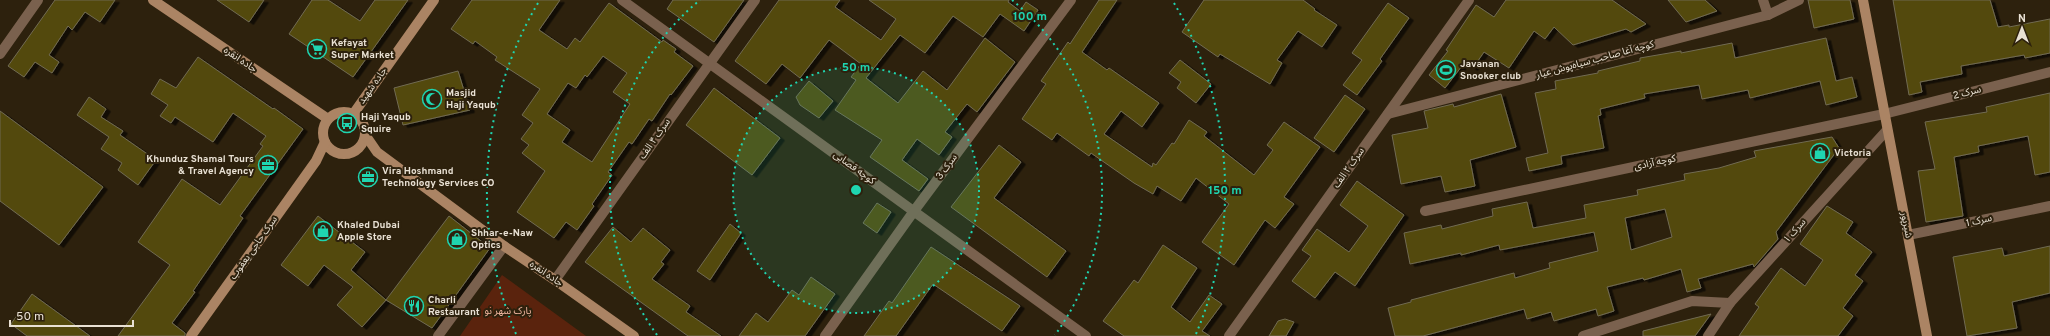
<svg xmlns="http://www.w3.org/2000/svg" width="2050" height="336" viewBox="0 0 2050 336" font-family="Overpass,'Noto Sans Arabic',sans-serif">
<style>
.green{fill:#5a230d}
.building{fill:#53480a;stroke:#716b53;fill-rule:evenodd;filter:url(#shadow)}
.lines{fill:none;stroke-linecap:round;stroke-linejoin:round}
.minor{stroke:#7a614e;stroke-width:10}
.secondary{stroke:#ab8464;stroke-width:10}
.ring{fill:none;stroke:#1fd5b0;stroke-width:2;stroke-dasharray:2 4}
.labels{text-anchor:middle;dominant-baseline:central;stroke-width:4;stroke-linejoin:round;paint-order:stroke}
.poi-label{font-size:10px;font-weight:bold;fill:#e9e1d4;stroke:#2d210d;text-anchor:start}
.street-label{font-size:10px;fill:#e9e1d4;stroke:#2d210d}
.park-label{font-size:10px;fill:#f3b7a1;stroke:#2d210d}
.centre{fill:#1fd5b0;stroke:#2d210d;stroke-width:2}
.ring-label{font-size:12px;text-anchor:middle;font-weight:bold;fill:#1fd5b0;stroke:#2d210d;stroke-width:4;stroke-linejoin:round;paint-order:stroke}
</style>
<defs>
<filter id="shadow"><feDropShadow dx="4.5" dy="2.5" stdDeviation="0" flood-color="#0009"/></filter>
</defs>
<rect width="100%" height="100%" fill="#2d210d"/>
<polygon class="green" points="502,275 586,336 460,336"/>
<g class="building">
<polygon points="55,0 115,0 100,22 85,12 72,30 68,26 49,55 59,62 52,73 35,62 24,77 8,66"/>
<polygon points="217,0 264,0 249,22"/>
<polygon points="312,0 328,0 360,21 375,0 408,0 353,77 289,34"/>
<path d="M472,0H560L539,30L567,49L575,38L580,42L609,3L662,42L663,40L676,49L674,52L693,66L671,95L670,94L652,121L649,119L632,144L629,142L608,172L612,175L592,204L594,206L577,230L566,222L554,238L517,212L545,171L522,153L529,145L521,139L533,123L522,115L540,89L495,60L497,57L475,41L473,44L451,29ZM603,56L627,73L613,92L630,104L592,162L562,142L570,130L547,114L568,83L576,88L585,75L587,77Z"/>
<polygon points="673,0 744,0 714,42 667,9"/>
<polygon points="779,0 840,0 835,7 881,40 896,19 869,0 1009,0 1008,2 1020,11 1026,2 1038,10 1024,31 1000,14 983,37 953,16 925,53 900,35 866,78 898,103 923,71 947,90 985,38 1015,62 977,112 967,104 945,132 952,137 939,155 917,139 902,160 928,179 919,191 870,157 882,140 835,110 856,80 851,77 861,64 829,40 800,78 782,64 766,84 735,61"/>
<polygon points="1099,0 1117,0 1082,52 1107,70 1109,68 1159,103 1142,127 1121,111 1104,134 1152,167 1153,163 1156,165 1172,143 1174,144 1189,120 1207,132 1204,136 1254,175 1273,150 1267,145 1284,122 1320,147 1284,197 1294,204 1275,228 1265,220 1234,265 1202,242 1229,204 1196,178 1181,201 1157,186 1153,194 1134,183 1091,153 1089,156 1057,133 1052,140 1022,119 1046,84 1041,81 1068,42 1070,44"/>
<polygon points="1204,0 1303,0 1315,9 1314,10 1337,25 1322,47 1298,31 1277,60 1282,63 1270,84 1220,54 1218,57 1182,32"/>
<polygon points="1506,0 1612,0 1646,24 1631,32 1626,29 1573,45 1554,27 1545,39 1534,31 1509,68 1484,52 1473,68 1465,62 1445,88 1429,75 1448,51 1446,50 1476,5 1494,17"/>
<polygon points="1668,0 1705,0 1717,11 1686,22"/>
<polygon points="1808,0 1850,0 1854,19 1814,28"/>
<polygon points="1893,0 1990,0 1998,27 2009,25 2009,27 2050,19 2050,53 2025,58 2024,55 1961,66 1962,74 1920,82 1922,92 1909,95"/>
<polygon points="1388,3 1409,18 1380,59 1382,61 1357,95 1343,85 1362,60 1352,53"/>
<polygon points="1826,38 1836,81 1852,77 1857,97 1826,105 1820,81 1750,98 1748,90 1702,99 1699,85 1644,94 1645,98 1600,109 1601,115 1598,116 1604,148 1561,156 1562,164 1529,171 1526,158 1548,153 1535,93 1556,89 1555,81 1598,73 1598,71 1640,61 1640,58 1681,51 1681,53 1732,43 1735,58"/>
<polygon points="198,57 273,109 274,108 303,129 240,216 243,218 193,291 195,292 172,323 185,333 185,336 118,336 170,265 138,242 182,179 220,205 263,146 260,144 266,136 233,113 213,142 175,117 171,123 160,116 168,105 151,94 160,79 176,88"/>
<polygon points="1180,60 1211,84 1196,103 1177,88 1181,82 1169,73"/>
<polygon points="458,71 470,110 403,125 394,88"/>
<polygon points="809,81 833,101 819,118 800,105 796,97"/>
<polygon points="714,88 780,138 752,175 686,125"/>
<polygon points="2050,93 2050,172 2035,175 2028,136 1978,146 1979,152 1954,157 1963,216 1926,222 1918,171 1935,169 1925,122 1987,112 1986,107"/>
<polygon points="1501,94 1516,147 1470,160 1475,186 1445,192 1441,176 1401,184 1392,135 1428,128 1424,111 1453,104 1454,107"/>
<polygon points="1345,95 1365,109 1334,152 1314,138"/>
<polygon points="89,97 106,109 101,117 123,131 120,135 156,160 138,185 118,170 122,163 101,149 109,137 77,115"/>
<polygon points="0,111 103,187 59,245 0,201"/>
<path d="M1832,137L1839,148L1776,232L1778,239L1754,267L1753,264L1698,279L1701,288L1687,292L1681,269L1644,280L1643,278L1607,287L1614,311L1598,316L1596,309L1554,321L1551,312L1527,319L1524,309L1423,336H1395L1388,308L1411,302V300L1514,273L1515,278L1550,268L1549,263L1598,251L1594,232L1500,250L1499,245L1461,255V253L1410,264L1404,233L1441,225L1442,229L1493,216L1492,209L1527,202L1533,228L1586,218L1584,205L1638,195L1637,190L1685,180L1684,174L1719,168L1756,157L1754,151ZM1665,209L1672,237L1631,250L1625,218Z"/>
<polygon points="999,145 1021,162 994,198 1066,251 1047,277 951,207"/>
<polygon points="1357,181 1404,215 1355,286 1335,272 1315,298 1292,281 1311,256 1302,250 1317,229 1349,252 1368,226 1340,205"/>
<polygon points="877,203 891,212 877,233 863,223"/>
<polygon points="1827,206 1853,222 1846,233 1872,252 1855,275 1863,281 1843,308 1853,316 1838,336 1739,336 1759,307 1755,304 1781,268 1805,286 1823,260 1800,244"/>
<polygon points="318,216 365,252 351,270 386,300 362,327 337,305 353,287 324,265 308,286 281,265"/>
<polygon points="449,216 490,248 432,328 386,300"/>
<polygon points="730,224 741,233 710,280 697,271"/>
<polygon points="613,227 631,242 643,228 670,250 661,262 664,264 652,279 690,306 686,312 721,336 688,336 585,262"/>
<polygon points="1163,245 1197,268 1171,307 1190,322 1209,295 1222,304 1202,331 1210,336 1124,336 1103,321 1134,280 1138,283"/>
<polygon points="2050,246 2050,293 2012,302 2017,328 1967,336 1953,257 2002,248 2004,256"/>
<polygon points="931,247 1020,306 1002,331 933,284 896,336 864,336 889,301 892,303"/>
<polygon points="811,277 835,294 805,336 739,336 756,313 768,322 792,290 799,295"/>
<polygon points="32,294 90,336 27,336 11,324"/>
<polygon points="1711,314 1695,336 1643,336 1643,331"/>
<polygon points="1285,319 1294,322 1286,336 1269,336 1278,321"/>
</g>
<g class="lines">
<g class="minor">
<polyline points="622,0 1086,336"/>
<polyline points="1763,0 1768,15"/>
<polyline points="0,54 38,0"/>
<polyline points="1388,114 1768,15 1799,0"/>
<polyline points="1425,211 1884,114 2050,72"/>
<polyline points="1908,235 2050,206"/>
<polyline points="555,280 755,0"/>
<polyline points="438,336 504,246"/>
<polyline points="825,336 914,211 1071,0"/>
<polyline points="1229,336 1469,0"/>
<polyline points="1583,336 1692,301 1730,303"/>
<polyline points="1708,336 1730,303 1887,130"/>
</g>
<g class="secondary">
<polyline points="153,0 328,119"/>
<polyline points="1863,0 1927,336"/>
<circle cx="344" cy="133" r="21"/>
<polyline points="354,113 434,0"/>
<polyline points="366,136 377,152 504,246 555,280 634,336"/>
<polyline points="191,336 316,161 325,142"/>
</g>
</g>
<circle cx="856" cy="190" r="123" fill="#1fd5b0" fill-opacity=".12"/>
<g class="ring">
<circle cx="856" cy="190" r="123"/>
<path d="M657 335A246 246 0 0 1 700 0M1012 0A246 246 0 0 1 1055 335"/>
<path d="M516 334A369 369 0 0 1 538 3M1174 3A369 369 0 0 1 1196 334"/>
</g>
<defs>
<g id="supermarket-ring" transform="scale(1)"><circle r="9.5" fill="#2d210d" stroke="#1fd5b0" stroke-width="1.5"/><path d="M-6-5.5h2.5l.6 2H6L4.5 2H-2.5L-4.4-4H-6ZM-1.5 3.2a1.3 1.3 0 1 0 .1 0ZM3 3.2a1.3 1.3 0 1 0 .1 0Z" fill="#1fd5b0"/></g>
<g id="stadium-ring" transform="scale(1)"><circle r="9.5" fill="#2d210d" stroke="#1fd5b0" stroke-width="1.5"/><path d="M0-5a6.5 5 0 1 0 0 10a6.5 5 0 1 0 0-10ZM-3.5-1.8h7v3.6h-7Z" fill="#1fd5b0"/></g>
<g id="mosque-ring" transform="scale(1)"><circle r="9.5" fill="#2d210d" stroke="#1fd5b0" stroke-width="1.5"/><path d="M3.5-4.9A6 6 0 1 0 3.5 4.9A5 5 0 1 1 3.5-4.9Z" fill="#1fd5b0"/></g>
<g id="bus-ring" transform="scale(1)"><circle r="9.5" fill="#2d210d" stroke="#1fd5b0" stroke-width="1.5"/><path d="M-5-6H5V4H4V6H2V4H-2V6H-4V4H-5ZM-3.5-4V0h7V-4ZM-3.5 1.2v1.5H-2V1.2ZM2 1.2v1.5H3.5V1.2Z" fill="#1fd5b0"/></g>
<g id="shop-ring" transform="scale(1)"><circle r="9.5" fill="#2d210d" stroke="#1fd5b0" stroke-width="1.5"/><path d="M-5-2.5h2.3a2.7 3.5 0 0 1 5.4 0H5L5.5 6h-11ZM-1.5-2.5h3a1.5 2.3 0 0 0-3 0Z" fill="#1fd5b0"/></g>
<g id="office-ring" transform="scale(1)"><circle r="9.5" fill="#2d210d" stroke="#1fd5b0" stroke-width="1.5"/><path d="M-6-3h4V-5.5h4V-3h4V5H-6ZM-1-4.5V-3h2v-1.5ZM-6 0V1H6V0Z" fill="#1fd5b0"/></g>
<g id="restaurant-ring" transform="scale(1)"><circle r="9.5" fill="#2d210d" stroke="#1fd5b0" stroke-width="1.5"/><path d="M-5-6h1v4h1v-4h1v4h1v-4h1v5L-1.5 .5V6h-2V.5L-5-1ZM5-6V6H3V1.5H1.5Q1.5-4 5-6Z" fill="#1fd5b0"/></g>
</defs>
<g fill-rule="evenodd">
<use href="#supermarket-ring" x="317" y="49"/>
<use href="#stadium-ring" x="1446" y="70"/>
<use href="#mosque-ring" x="432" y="99"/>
<use href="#bus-ring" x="347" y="123"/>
<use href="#shop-ring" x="1820" y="153"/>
<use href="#office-ring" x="268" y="165"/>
<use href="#office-ring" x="368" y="177"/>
<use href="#shop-ring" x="323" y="231"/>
<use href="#shop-ring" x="457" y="239"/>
<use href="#restaurant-ring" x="414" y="306"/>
</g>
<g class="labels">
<g class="poi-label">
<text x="331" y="43">Kefayat<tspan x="331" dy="12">Super Market</tspan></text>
<text x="1460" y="64">Javanan<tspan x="1460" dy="12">Snooker club</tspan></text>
<text x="446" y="93">Masjid<tspan x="446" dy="12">Haji Yaqub</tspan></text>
<text x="361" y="117">Haji Yaqub<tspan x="361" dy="12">Squire</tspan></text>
<text x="1834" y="153">Victoria</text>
<text x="254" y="159" text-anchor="end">Khunduz Shamal Tours<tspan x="254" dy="12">&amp; Travel Agency</tspan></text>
<text x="382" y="171">Vira Hoshmand<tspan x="382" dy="12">Technology Services CO</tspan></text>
<text x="337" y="225">Khaled Dubai<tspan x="337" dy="12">Apple Store</tspan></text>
<text x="471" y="233">Shhar-e-Naw<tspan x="471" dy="12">Optics</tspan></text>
<text x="428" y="300">Charli<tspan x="428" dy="12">Restaurant</tspan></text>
</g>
<g class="street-label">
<text transform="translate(240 60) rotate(34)">جاده انقره</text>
<text transform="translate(1595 60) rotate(-15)">کوچه آغا صاحب سیاه‌پوش عیار</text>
<text transform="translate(373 86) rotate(-55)">جاده شهید</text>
<text transform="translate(1967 93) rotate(-14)">سرک 2</text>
<text transform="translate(655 139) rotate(-55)">سرک ۴ الف</text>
<text transform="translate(1655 163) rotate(-12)">کوچه آزادی</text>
<text transform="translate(947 167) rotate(-53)">سرک 3</text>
<text transform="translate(854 168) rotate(36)">کوچه قصابی</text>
<text transform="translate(1349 168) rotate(-55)">سرک ۲ الف</text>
<text transform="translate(1979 221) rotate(-12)">سرک 1</text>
<text transform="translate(1906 225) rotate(79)">شیرپور</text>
<text transform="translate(1795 231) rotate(-48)">سرک ۱</text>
<text transform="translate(254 248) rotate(-55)">سرک حاجی یعقوب</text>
<text transform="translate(546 274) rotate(34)">جاده انقره</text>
</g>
<g class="park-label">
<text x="508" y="311">پارک شهر نو</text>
</g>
</g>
<circle cx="856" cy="190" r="6" class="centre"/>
<g class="ring-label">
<text x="1030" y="20">100 m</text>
<text x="856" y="71">50 m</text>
<text x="1225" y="194">150 m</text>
</g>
<g transform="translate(2022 28)" stroke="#2d210d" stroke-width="3" paint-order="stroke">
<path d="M0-3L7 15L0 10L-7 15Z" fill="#e9e1d4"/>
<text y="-6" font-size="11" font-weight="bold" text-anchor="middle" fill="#e9e1d4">N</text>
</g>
<path d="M10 320v6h123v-6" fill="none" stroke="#e9e1d4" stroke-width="2"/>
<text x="16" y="320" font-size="12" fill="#e9e1d4" stroke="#2d210d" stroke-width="3" paint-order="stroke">50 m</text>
</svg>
